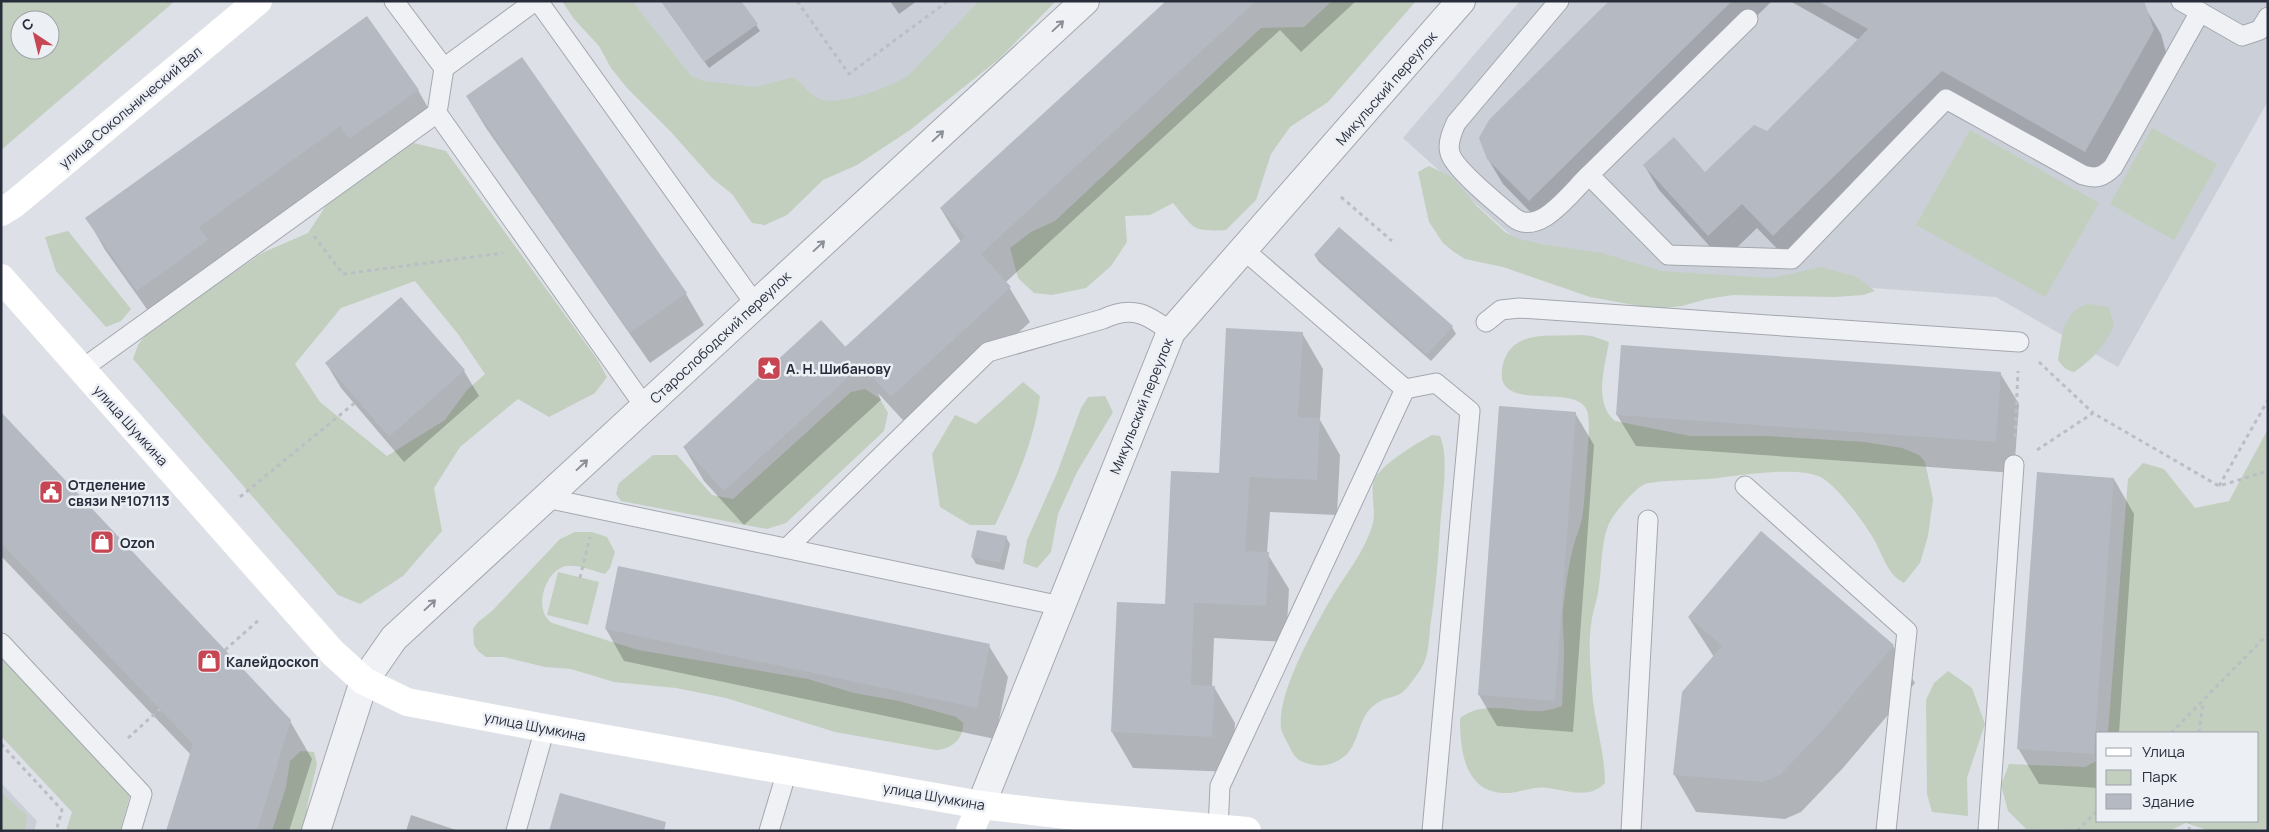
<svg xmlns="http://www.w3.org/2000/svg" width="2269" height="832" viewBox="0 0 2269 832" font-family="Manrope,sans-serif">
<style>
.built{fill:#cbcfd7}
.green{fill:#c2cfbe;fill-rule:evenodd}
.shadow{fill:#0003}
.building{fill:#b4b9c2}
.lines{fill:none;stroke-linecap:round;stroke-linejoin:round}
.lane-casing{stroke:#a3a7af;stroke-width:21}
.street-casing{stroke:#a3a7af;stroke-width:30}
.path{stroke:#bbbec4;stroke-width:3;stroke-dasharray:4 4;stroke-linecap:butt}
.lane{stroke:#eff1f4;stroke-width:19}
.street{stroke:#eff1f4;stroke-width:28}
.secondary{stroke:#fff;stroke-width:28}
.oneway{stroke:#8b8f98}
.labels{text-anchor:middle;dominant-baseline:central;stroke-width:5;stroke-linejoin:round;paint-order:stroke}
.street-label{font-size:14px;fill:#272d3b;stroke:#eceff4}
.poi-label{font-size:14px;font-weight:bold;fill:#272d3b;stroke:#eceff4;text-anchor:start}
</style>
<rect width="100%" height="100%" fill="#dde0e6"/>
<g class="built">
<polygon points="606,1 1014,1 763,226"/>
<polygon points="1520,1 2268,1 2268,101 2118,367 1996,297 1543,264 1403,138"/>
<polygon points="1,783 37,821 34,831 1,831"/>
</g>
<g class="green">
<path d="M1,1H175L1,150ZM20,20H50V50H20Z"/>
<path d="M562,1H632L691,76L703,81L756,87L793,77C804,84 809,95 820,99C839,107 894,86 910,74L979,1H1056L999,59L910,130L857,165L823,180L787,215L765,225L752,223L732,194L712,178L671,132L627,88L611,68L599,46L574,19Z"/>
<path d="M1332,1H1416L1328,102L1290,127L1271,154L1256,200L1226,230C1191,232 1194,228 1173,203L1150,215L1125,216L1127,242L1111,266L1086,288L1052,295L1034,293L1018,278L1010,248L1031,232L1055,221L1261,28L1304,27Z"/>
<polygon points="2152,128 2217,164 2174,240 2110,204"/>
<polygon points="1970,130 2099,203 2045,297 1916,225"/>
<path d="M410,142L446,151L597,359L607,377L595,393L549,417L518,399L460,447L434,488L442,531L403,576L360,604L338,595L133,359L138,345L149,331L262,253L308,233L331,198ZM415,281L458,334L485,374L467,390L445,420L387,456L320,402L295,364L341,308Z"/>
<polygon points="1429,166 1452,177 1477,206 1505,232 1516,238 1540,244 1602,253 1661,271 1772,278 1821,267 1857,277 1875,291 1863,295 1835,297 1733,295 1707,299 1682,306 1656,309 1590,297 1503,267 1465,259 1454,252 1443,243 1429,222 1418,172"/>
<polygon points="68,231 131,309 121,321 106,327 56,271 45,237"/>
<path d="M2088,304L2109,307L2114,326C2104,347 2093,359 2074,372C2066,370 2063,367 2058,360C2062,338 2062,311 2088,304Z"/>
<path d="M1582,335L1592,336L1609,342C1605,366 1593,403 1615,421L1690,436H1767L1864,442L1902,448L1919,455L1925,462L1933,499L1928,536L1920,563L1904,583C1888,575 1883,556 1875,541C1866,525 1835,482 1818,476C1793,466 1737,476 1709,479C1695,480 1657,480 1645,484C1635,488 1612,515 1608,526C1601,544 1602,566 1599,585C1598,599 1592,612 1591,626C1588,646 1591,669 1592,690C1594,721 1605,752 1605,783C1589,800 1567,790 1547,788C1535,786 1521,792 1509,793C1465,795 1460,752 1460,718C1484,699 1516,713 1543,711C1550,710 1556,708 1562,706C1563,687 1564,668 1564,649C1564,637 1562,624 1563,611C1565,591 1568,568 1573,548C1576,536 1582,524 1583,512C1585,494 1586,476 1587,459C1588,444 1590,429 1588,414C1582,379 1496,416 1502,370C1508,328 1549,337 1582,335Z"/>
<path d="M1023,382L1040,396C1034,442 1015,484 995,525H970L940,507L932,454L955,415L976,424Z"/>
<polygon points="865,389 880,399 888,413 884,431 786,523 767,529 621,501 616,494 619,483 653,455 677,455 712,495 733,499 851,392"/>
<polygon points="1105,396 1113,412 1077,472 1058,514 1051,552 1037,568 1023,563 1027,540 1057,473 1081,408 1088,397"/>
<polygon points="2268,429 2268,829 2210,831 2186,823 2169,831 2026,829 2008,811 2001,785 2009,764 2085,767 2098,760 2098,821 2258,821 2258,733 2108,733 2128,479 2143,463 2164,469 2195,508 2229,501"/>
<path d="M1432,435L1440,436C1450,459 1441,504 1440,530C1438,563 1435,595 1430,628C1429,638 1429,650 1425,660C1423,668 1407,690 1400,694C1388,699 1382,698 1372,707C1356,721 1360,749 1339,760C1328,767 1313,767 1301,761C1295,758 1292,752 1289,746C1287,741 1282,734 1281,728C1277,693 1314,628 1332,597C1345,576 1362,554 1370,532C1378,514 1371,503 1373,485C1374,468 1417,443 1432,435Z"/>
<path d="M575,532H592L607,537L615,552L610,568L605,574C594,571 578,564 566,566C544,571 533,611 552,623L638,650L808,679L854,693L899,701L956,717L963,723C964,739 952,749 936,750L835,732L726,698L676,688L614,682L571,669L545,667L504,657H486L479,652L474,645L473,629L478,622L492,611L560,539Z"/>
<polygon points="558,572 599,582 588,625 547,615"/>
<polygon points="1,654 131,792 120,831 66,831 72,812 1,736"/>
<polygon points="1948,671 1972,688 1985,724 1967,778 1968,816 1932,812 1927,794 1926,700 1934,683"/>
<polygon points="301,751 314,752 317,764 308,802 304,831 272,831 286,787 290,761"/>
<polygon points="1,793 27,815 25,831 1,831"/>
</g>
<g class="shadow">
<polygon points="661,1 756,25 760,31 709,68"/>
<polygon points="890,1 917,1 899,14"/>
<polygon points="1168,1 1356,1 1301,52 1280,30 1006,282 1030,322 912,430 878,393 881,400 744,525 704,481 684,447 849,352 961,242 941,209"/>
<polygon points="1611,1 1772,1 1544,226 1503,184 1488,159"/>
<polygon points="1790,1 2141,1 2161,34 2167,56 2100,177 1957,96 1788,260 1757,228 1723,261 1659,190 1644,165 1705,174 1767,133 1859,40"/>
<polygon points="418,90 436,122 368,170 359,157 287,209 218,259 225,272 156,322 105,250 87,218"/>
<polygon points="467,97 686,294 704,325 650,363 486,128"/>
<polygon points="1315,256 1452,327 1456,334 1431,361 1319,262"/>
<polygon points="401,298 464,371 479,396 404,462 341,388 326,363"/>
<polygon points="1302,333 1323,369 1320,420 1340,455 1337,515 1270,512 1267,553 1289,589 1286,642 1214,638 1212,687 1214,687 1235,723 1232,772 1133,768 1112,732 1220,474"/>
<polygon points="2000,373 2019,404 2014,473 1636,446 1617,415"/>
<polygon points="1575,413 1594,445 1573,732 1497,726 1479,695"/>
<polygon points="1,414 290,721 312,759 289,831 168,831 191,755 1,556"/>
<polygon points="2114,479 2134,514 2119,733 2098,733 2098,788 2039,784 2018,748"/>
<polygon points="1761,533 1893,646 1915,683 1843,768 1801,812 1785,819 1696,812 1674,774 1714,657 1689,618"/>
<polygon points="1006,537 1010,544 1004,570 976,564 972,557"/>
<polygon points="619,567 989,646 1008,677 995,739 624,661 606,629"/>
<polygon points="411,815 459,831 406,831"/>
</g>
<g class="building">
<polygon points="661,1 741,1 758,24 704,62"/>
<polygon points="1166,1 1256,1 981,254 1011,287 891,397 845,347 965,237 968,240 940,208"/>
<polygon points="1609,1 1732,1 1529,201 1487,159 1479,138 1489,120"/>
<polygon points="1818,1 2144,1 2154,30 2085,152 1942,71 1773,236 1742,204 1708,236 1643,165 1674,137 1705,172 1754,125 1767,131 1868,29"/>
<polygon points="367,16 419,90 349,139 340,126 269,177 199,227 208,240 137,291 85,218"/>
<polygon points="522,57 687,293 630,333 466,96"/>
<polygon points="1339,227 1453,326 1427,355 1314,255"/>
<polygon points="401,297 465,370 389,437 325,363"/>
<polygon points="821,320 862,365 724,491 683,447"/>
<polygon points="1226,328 1303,332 1298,417 1320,418 1317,480 1250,477 1245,551 1269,552 1266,606 1194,603 1191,685 1215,686 1212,737 1111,732 1117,602 1165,604 1171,471 1219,473"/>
<polygon points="1621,345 2001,372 1996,442 1616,415"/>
<polygon points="1499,406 1576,412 1555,701 1478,695"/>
<polygon points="1,412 291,720 257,831 166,831 193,744 1,543"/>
<polygon points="2037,472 2114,478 2094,754 2017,749"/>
<polygon points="977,530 1007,536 1000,563 971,557"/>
<polygon points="1761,531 1894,645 1822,731 1780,775 1763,782 1673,775 1682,692 1722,646 1688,617"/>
<polygon points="618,566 990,644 977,708 605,629"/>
<polygon points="560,793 666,822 664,831 549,831"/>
</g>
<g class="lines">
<g class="lane-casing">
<g id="lane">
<polyline points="394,1 444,68 437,113 645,407"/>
<polyline points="538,1 755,304"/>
<path d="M1559,1L1456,123C1452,132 1447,143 1450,153C1454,169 1499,205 1513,217C1539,238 1570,193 1589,175"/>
<polyline points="2200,12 2242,36 2260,30 2268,17"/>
<path d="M1748,19L1589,175L1668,255L1792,259L1946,99L2083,175C2096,179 2103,177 2113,167L2200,12L2181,1"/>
<polyline points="444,68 535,1"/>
<polyline points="1244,250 1405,389 1436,383 1470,411 1432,831"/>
<polyline points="1486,322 1501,310 1519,308 2019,342"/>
<polyline points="82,369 437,113"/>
<polyline points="1745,486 1907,631 1886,831"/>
<polyline points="546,498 1061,606"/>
<path d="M787,548L988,352L1103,319C1132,305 1147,314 1171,332"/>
<polyline points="1,643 142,794 131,831"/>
<polyline points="1218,829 1220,786 1405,389"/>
<polyline points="516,831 545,728"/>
<polyline points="769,831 787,771"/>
<polyline points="1631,831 1648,520"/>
<polyline points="1988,831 2014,465"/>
</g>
</g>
<g class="street-casing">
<g id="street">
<polyline points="981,805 1171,332 1461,1"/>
<polyline points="316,831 364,681 394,638 1085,1"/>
</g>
</g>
<g class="path">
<polyline points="797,1 849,74 948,1"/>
<polyline points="1341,197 1392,241"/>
<polyline points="314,236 343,274 503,253"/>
<polyline points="2039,362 2093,413"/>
<polyline points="2015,437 2018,371"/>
<polyline points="2037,450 2093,413 2219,486 2268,471"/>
<polyline points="2219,486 2268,400"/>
<polyline points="240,497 357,401"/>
<polyline points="580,578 590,537"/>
<polyline points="225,650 260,619"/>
<polyline points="2171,733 2268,634"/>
<polyline points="2199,733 2203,702"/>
<polyline points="128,738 160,709"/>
<polyline points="1,744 62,810 56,831"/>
<polyline points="2077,831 2098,810"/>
<polyline points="2189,831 2190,821"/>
</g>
<use href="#lane" class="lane"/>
<use href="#street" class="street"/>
<g class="secondary">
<polyline points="1,212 14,204 258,1"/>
<polyline points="1,278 333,653 364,681 407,702 545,728 981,805 1067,815 1247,831"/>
<polyline points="970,831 981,805"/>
</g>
</g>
<defs><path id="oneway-shaft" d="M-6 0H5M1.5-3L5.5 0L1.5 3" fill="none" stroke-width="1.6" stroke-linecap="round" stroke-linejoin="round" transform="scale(1.25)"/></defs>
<g class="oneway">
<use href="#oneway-shaft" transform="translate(1058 26) rotate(-43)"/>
<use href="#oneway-shaft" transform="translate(938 136) rotate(-43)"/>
<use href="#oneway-shaft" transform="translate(819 246) rotate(-43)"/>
<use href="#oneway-shaft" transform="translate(582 465) rotate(-43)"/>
<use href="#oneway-shaft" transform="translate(430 605) rotate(-43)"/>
</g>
<defs>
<g id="sight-square" transform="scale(1.25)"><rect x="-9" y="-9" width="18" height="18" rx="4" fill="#c64753" stroke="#eceff4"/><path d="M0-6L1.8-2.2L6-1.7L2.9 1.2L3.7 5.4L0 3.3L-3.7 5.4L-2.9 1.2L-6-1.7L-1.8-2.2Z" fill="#fff"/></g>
<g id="civic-square" transform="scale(1.25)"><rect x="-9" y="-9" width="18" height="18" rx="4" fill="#c64753" stroke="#eceff4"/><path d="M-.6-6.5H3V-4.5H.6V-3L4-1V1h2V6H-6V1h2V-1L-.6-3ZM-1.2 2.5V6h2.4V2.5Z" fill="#fff"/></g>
<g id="shop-square" transform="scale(1.25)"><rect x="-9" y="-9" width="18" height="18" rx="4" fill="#c64753" stroke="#eceff4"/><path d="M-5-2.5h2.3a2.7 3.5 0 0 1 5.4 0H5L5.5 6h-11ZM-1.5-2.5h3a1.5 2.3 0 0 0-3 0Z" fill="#fff"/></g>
</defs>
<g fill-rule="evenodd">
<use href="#sight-square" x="769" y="368"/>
<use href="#civic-square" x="51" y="492"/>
<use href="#shop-square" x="102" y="542"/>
<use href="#shop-square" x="209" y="661"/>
</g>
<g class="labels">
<g class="street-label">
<text transform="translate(1386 88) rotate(-49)">Микульский переулок</text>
<text transform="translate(130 107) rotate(-40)">улица Сокольнический Вал</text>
<text transform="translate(720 337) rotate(-43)">Старослободский переулок</text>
<text transform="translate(1141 406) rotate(-68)">Микульский переулок</text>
<text transform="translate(131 425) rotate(48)">улица Шумкина</text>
<text transform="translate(535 726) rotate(11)">улица Шумкина</text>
<text transform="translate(934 796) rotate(10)">улица Шумкина</text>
</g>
<g class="poi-label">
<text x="786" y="368">А. Н. Шибанову</text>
<text x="68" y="484">Отделение<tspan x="68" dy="16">связи №107113</tspan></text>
<text x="120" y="542">Ozon</text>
<text x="226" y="661">Калейдоскоп</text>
</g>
</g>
<rect width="2269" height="832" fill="none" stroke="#272d3b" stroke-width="5"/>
<rect x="2096" y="732" width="162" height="90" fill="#eceff4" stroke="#9da1aa"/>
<rect x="2106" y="748" width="25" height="8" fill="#ffffff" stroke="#9da1aa"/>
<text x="2142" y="757" font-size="15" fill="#272d3b">Улица</text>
<rect x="2106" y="770" width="25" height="15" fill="#c2cfbe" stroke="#9da1aa"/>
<text x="2142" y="782" font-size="15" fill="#272d3b">Парк</text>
<rect x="2106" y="794" width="25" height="15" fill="#b4b9c2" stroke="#9da1aa"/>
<text x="2142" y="807" font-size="15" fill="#272d3b">Здание</text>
<g transform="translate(35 35) rotate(325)"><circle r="24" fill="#eceff4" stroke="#9da1aa"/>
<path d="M0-4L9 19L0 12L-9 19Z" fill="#c64753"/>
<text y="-8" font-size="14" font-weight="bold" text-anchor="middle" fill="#272d3b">С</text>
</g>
</svg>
